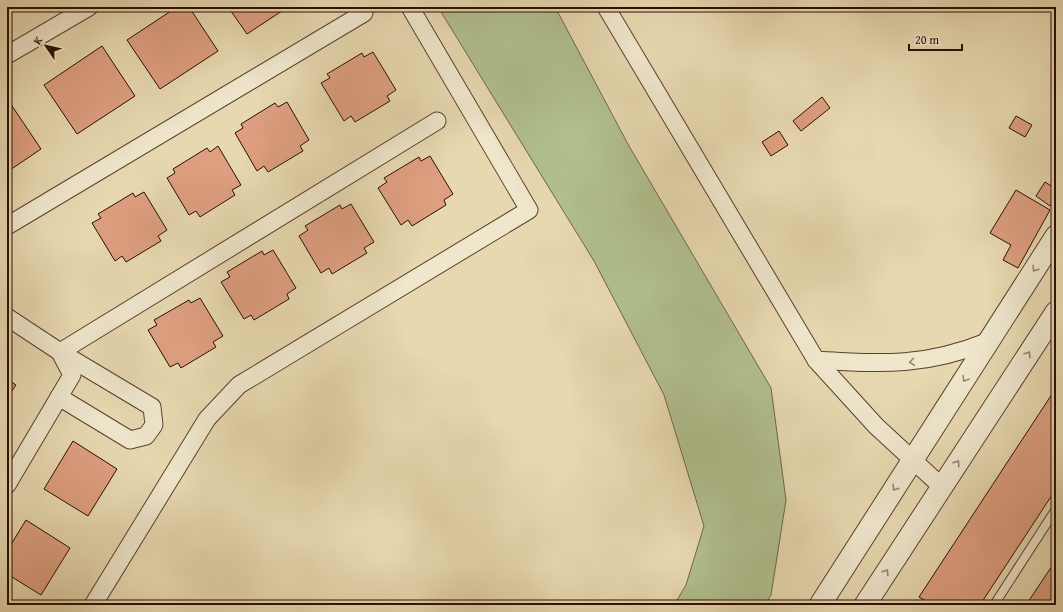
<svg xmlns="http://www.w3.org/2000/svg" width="1063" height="612" viewBox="0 0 1063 612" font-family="'Gentium Book Plus',serif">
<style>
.green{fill:#b1bf8e;stroke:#6e6648}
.building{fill:#dd9f80;stroke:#2b0e01}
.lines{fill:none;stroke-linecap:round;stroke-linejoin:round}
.service-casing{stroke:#5a402d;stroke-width:10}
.minor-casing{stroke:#5a402d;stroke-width:19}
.tertiary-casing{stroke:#5a402d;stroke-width:23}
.service{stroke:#efe6cc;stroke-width:8}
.minor{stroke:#efe6cc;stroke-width:17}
.tertiary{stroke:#efe6cc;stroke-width:21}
.oneway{stroke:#978571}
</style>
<rect width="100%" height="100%" fill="#e7d8b0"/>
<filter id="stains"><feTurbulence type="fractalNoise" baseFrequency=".005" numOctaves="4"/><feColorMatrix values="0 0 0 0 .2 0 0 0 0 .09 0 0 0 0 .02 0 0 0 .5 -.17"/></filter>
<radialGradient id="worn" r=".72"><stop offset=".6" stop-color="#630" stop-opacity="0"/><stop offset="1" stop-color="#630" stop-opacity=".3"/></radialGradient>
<polygon class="green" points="438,7 555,7 629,146 771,388 786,500 771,595 765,605 674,605 686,585 704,526 664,395 594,261"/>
<g class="building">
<polygon points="177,7 189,7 218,51 160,89 127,40"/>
<polygon points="228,7 288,7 247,34"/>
<polygon points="102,46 135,96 77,134 44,85"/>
<polygon points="373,52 396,90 387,96 390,101 355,122 351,116 344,121 321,83 330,78 327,74 362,53 364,57"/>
<polygon points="822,97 830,108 801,131 793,121"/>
<polygon points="8,100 41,149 7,172 7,101"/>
<polygon points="287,102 309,140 300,146 303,151 268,172 264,166 257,171 235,133 243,128 241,124 275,103 278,107"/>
<polygon points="1016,116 1032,125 1025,137 1009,128"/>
<polygon points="779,131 788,145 771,156 762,142"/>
<polygon points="218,146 241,185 232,190 235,195 200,217 196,211 189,215 167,178 175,173 173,169 207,148 210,152"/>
<polygon points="430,156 453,194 444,200 446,205 412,226 408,220 401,225 378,188 387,182 384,178 419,157 421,161"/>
<polygon points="1045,182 1056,189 1056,197 1050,206 1036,196"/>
<polygon points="1016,190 1050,210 1018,268 1003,260 1011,245 990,233"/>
<polygon points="144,192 167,230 158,236 161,241 126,262 122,256 115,261 92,223 101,218 98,214 133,193 135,197"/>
<polygon points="351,204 374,242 364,248 367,253 332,274 329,268 321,273 299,236 308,230 305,226 340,205 342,209"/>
<polygon points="273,250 296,288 287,294 289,299 254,320 251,315 244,319 221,282 230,277 227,272 262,251 264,255"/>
<polygon points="200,298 223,336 213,342 216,347 181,368 178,363 170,367 148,330 157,325 154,320 189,300 191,303"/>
<polygon points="7,379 16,385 7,398"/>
<polygon points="1056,388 1056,489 980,605 932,605 919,597"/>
<polygon points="73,441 117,469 88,516 44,489"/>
<polygon points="26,520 70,548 41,595 7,574 7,551"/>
<polygon points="1056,560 1056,605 1026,605"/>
</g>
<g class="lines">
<g class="service-casing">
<polyline id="service" points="994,605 1056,509"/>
</g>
<g class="minor-casing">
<g id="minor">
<polyline points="606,7 816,360 876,426 941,486"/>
<polyline points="7,55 89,7"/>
<polyline points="7,226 364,13"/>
<polyline points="7,317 60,352 437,121"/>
<path d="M816,360C883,364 925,367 989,341"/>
<polyline points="59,397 130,440 146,436 154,425 152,407 60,352"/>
<polyline points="7,485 72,375 60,352"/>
<polyline points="93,605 207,419 239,385 529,210 410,7"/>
</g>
</g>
<g class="tertiary-casing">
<g id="tertiary">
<polyline points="820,605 1056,236"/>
<polyline points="865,605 1056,312"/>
</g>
</g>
<use href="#service" class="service"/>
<use href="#minor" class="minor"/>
<use href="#tertiary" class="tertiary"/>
</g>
<defs><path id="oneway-chevron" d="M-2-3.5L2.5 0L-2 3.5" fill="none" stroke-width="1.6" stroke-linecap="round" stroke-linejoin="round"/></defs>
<g class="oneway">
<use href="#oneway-chevron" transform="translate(1035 269) rotate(123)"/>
<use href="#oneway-chevron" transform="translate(1028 354) rotate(-57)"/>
<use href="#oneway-chevron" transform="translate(912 362) rotate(173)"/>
<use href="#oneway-chevron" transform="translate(965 379) rotate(122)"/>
<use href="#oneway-chevron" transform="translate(957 463) rotate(-57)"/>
<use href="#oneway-chevron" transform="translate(895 488) rotate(123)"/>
<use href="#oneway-chevron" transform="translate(886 572) rotate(-57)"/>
</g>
<rect width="1063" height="612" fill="none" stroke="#e7d8b0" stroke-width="24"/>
<rect x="8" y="8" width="1047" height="596" fill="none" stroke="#2b0e01" stroke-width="2"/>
<rect x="12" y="12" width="1039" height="588" fill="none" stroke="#2b0e01"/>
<g transform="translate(46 46) rotate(304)" stroke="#efe6cc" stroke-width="3" paint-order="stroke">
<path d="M0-3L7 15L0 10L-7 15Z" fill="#2b0e01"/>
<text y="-6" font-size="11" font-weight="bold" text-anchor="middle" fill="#2b0e01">K</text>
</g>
<path d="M909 44v6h53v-6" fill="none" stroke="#2b0e01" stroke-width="2"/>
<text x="915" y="44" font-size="12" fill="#2b0e01" stroke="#efe6cc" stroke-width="3" paint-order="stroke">20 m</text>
<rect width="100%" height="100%" filter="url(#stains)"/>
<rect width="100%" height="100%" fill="url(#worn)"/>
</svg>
